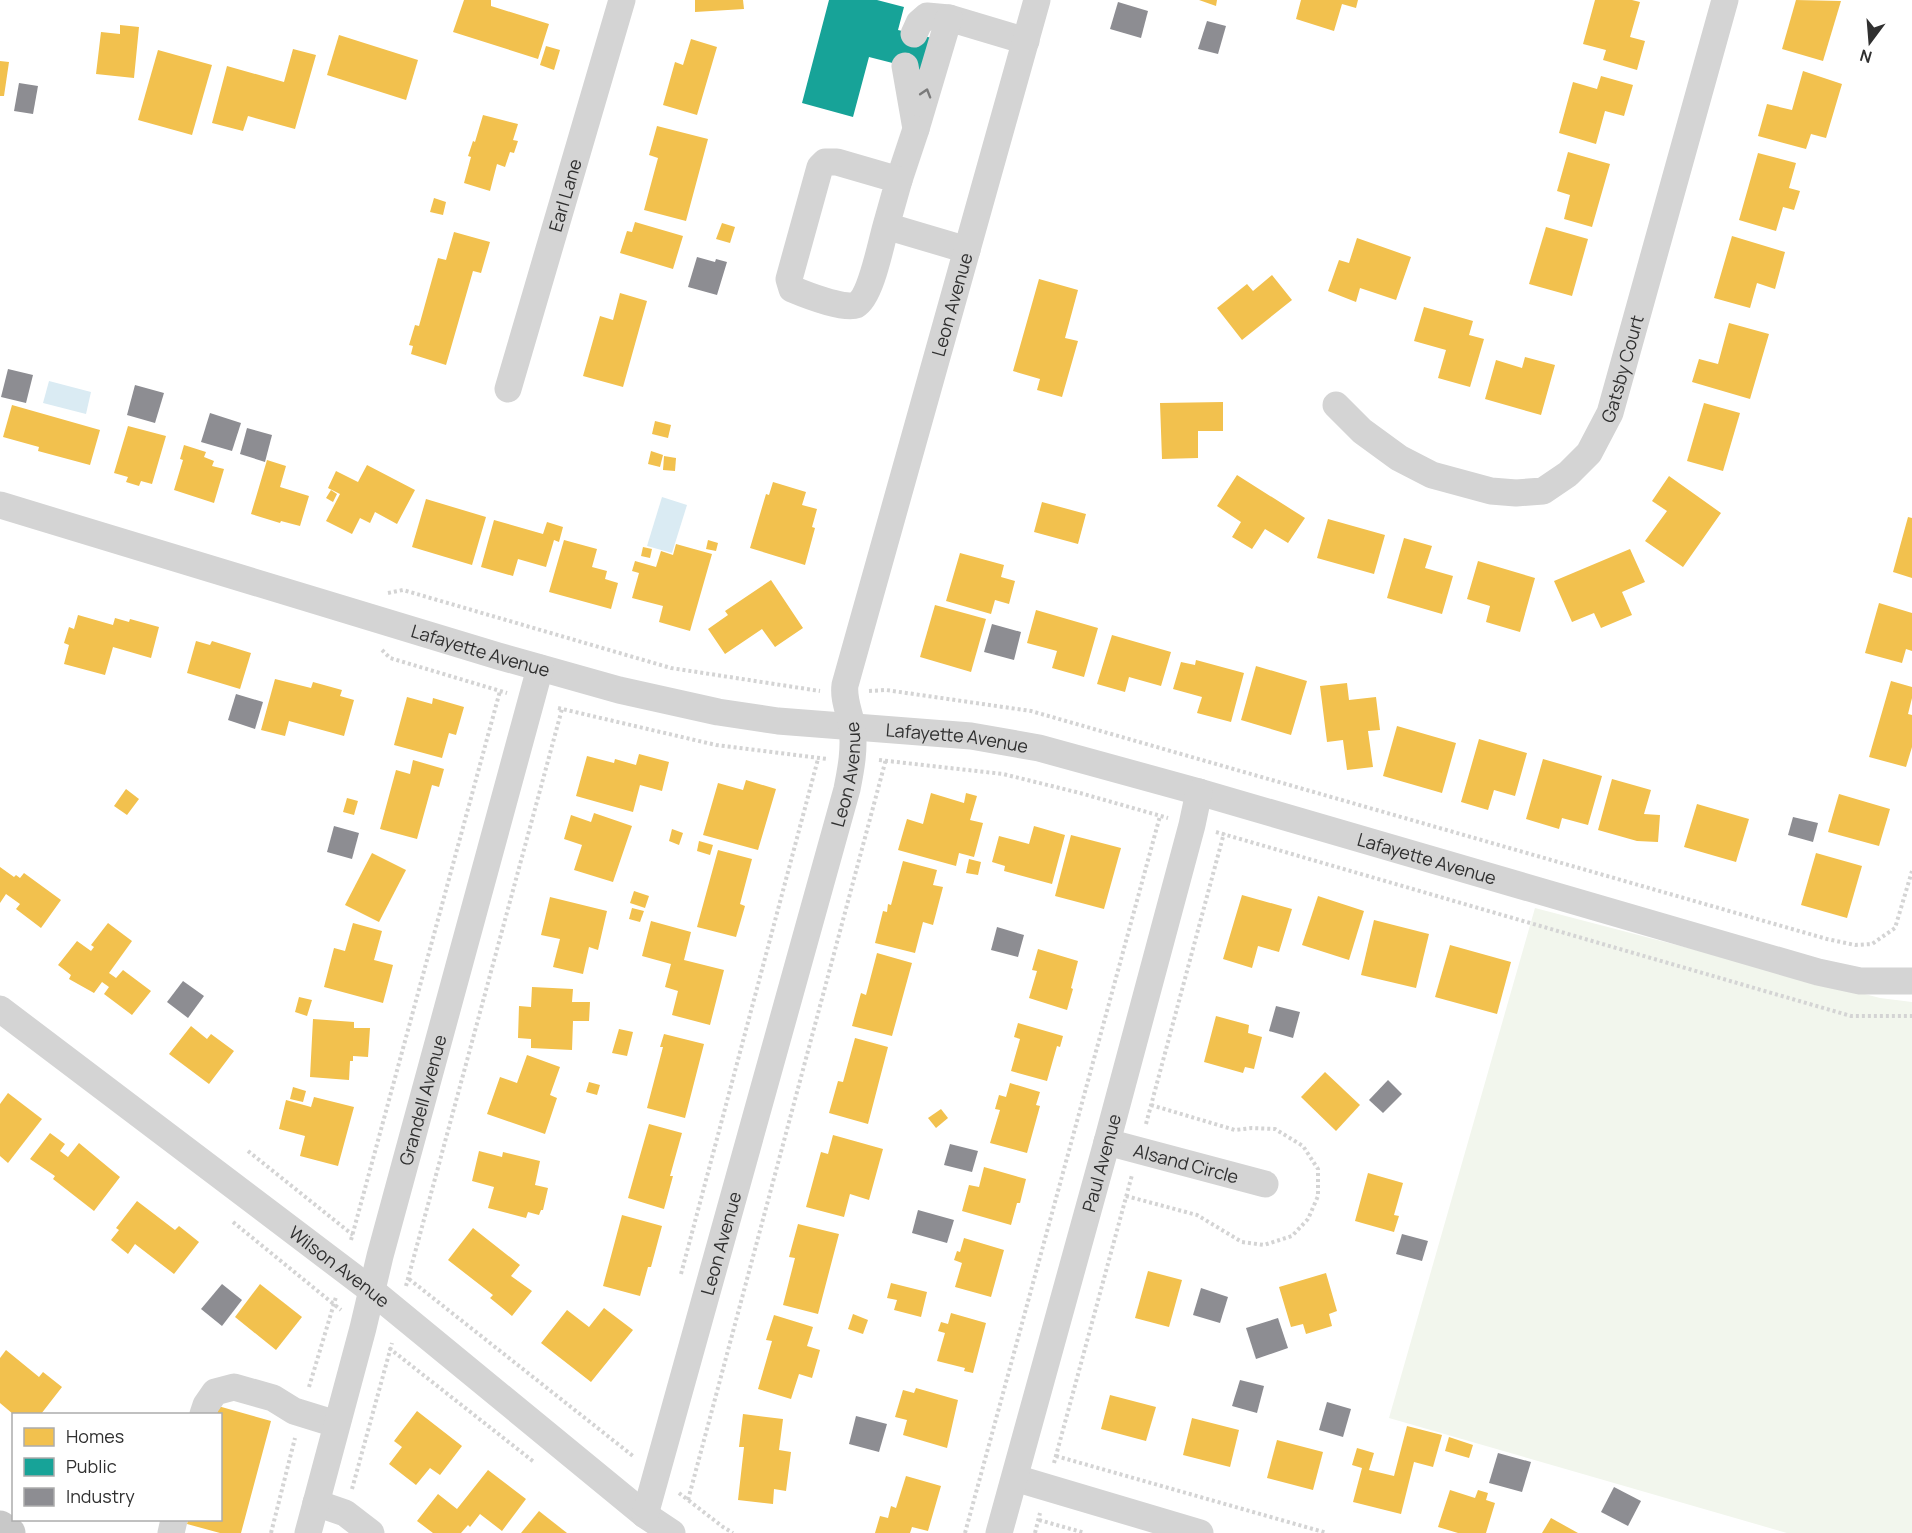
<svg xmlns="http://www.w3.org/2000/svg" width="1912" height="1533" viewBox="0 0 1912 1533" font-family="Manrope,sans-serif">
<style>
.green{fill:#f2f6ed}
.water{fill:#daebf3}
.homes{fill:#f2c14e}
.public{fill:#17a398}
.industry{fill:#8d8d92}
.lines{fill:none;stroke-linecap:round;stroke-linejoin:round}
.path{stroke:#d4d4d4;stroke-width:4;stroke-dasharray:3 3;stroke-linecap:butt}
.minor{stroke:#d4d4d4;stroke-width:27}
.major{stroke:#c8c8c8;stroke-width:33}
.oneway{stroke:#7a7a7a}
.labels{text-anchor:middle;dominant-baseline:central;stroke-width:6;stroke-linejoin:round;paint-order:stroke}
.street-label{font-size:18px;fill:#303030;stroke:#fff}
</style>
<rect width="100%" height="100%" fill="#fff"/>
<polygon class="green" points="1535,908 1880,998 1912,1002 1912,1533 1787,1533 1389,1418"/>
<g class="water">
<polygon points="49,381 91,392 86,414 43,403"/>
<polygon points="662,497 687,505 672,553 647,546"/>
</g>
<g class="homes">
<polygon points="464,0 491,0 491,6 549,24 538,59 453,32"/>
<polygon points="695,0 743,0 744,9 695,12"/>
<polygon points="1199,0 1217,0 1216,6"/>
<polygon points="1301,0 1358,0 1356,8 1342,4 1334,31 1296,19"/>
<polygon points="1595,0 1632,0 1640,2 1630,37 1645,41 1637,70 1603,60 1606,50 1583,44"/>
<polygon points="1796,0 1841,1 1823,61 1782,49"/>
<polygon points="120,25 139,27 134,78 96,74 101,32 120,34"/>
<polygon points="339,35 418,60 406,100 327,75"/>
<polygon points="691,39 717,47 697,115 663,105 675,62 683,65"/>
<polygon points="546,46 560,50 554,70 540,65"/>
<polygon points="293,49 316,55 295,129 248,116 243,131 212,123 227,66 284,82"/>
<polygon points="158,50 212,65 192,135 138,120"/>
<polygon points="0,61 9,62 4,96 0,96"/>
<polygon points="1803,71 1842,84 1826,138 1811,134 1806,149 1758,136 1767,104 1792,110"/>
<polygon points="1601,76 1633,85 1624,116 1605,111 1596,144 1559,133 1573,82 1597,89"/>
<polygon points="483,115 518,124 513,140 518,141 514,153 510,152 505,167 497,164 490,191 464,183 471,157 468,156 473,141 475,142"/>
<polygon points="657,126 708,139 686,221 644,210 658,158 649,155"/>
<polygon points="1568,152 1610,164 1592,227 1564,219 1570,195 1557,191"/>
<polygon points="1758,153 1796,163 1789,188 1800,191 1794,210 1783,207 1776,231 1739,220"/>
<polygon points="434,198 446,202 443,215 430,212"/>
<polygon points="635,222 683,236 673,269 620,253 627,231 632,232"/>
<polygon points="722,223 735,227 730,243 716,239"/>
<polygon points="1546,227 1588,239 1572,296 1529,284"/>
<polygon points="454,232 490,242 481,273 473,271 446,365 411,354 413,346 409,345 415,325 419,326 438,258 446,260"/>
<polygon points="1732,236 1785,252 1775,289 1757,283 1750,308 1714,298"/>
<polygon points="1357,238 1411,257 1396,300 1360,288 1356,302 1328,291 1339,260 1349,263"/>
<polygon points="1272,275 1292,300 1242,340 1217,308 1247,284 1253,291"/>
<polygon points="1039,279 1078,290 1065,338 1078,341 1062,397 1037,390 1040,379 1013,371"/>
<polygon points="620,293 647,301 623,387 583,376 600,316 613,320"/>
<polygon points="1424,307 1473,321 1469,335 1484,339 1470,387 1438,378 1446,350 1414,341"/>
<polygon points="1729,323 1769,334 1750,399 1692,382 1699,359 1718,364"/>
<polygon points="1525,357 1555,365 1541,415 1485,399 1496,360 1522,368"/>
<polygon points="1223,402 1223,431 1198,431 1198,458 1162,459 1160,403"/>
<polygon points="1704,403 1740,413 1723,471 1687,461"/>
<polygon points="12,405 100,430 90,465 38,451 39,447 3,437"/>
<polygon points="655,421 671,425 668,438 652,434"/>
<polygon points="128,426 166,436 152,484 141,481 139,486 126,482 128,477 114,473"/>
<polygon points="184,445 206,452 204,457 214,461 212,466 224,469 214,503 174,490 183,460 180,459"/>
<polygon points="651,451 663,455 660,467 648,464"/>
<polygon points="664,456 676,458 675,471 663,470"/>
<polygon points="267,460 286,466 280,487 309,496 300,526 281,521 280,523 251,514"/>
<polygon points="367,465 415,490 397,524 375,512 370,523 360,518 352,534 326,521 340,494 328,488 336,471 358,482"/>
<polygon points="1237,475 1305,518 1288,543 1265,529 1252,549 1232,537 1241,522 1217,506"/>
<polygon points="1669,476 1721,513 1683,567 1645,541 1667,511 1652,501"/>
<polygon points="773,482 806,492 802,505 817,509 812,527 815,528 805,565 750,548 766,494 769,495"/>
<polygon points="331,490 337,494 333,502 326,498"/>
<polygon points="426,499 486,517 472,565 412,547"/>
<polygon points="1042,502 1086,514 1078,544 1034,532"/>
<polygon points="1908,517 1912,518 1912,578 1893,572"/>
<polygon points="1328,519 1385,535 1374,574 1317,558"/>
<polygon points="494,520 543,534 547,522 563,527 559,542 554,540 546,567 518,559 513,576 481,567"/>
<polygon points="1404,538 1432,546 1425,568 1453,576 1442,614 1387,598"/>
<polygon points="564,540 597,549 592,567 607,571 605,579 618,583 611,609 549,592"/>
<polygon points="708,540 718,543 716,551 706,549"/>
<polygon points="676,544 712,554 690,631 659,622 663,606 632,598 639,573 632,571 635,561 656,567 661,551 673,555"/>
<polygon points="643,547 652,549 650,558 641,556"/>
<polygon points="1630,549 1645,582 1622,592 1632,615 1601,628 1594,613 1572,622 1554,581"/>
<polygon points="960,553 1004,565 1001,577 1015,581 1009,604 995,600 991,614 946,601"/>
<polygon points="1478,561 1535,578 1520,632 1486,622 1490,606 1467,599"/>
<polygon points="771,580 803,628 775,647 762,629 725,654 708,629 728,615 725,611"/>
<polygon points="1879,603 1912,613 1912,651 1906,649 1902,663 1865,653"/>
<polygon points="935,605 986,619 971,672 920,657"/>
<polygon points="1036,610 1098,628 1084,677 1052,668 1057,651 1027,643"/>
<polygon points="78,615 113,625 115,618 129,622 130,619 159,627 151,658 113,647 105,675 64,664 69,645 64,643 69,627 74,629"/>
<polygon points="1112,635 1171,652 1161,686 1129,677 1125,692 1097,684"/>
<polygon points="196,641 210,645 212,641 251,653 240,689 187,673"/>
<polygon points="1196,660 1244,673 1231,722 1197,713 1202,697 1173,689 1181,662 1195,665"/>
<polygon points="1256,666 1307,681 1291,735 1241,720"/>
<polygon points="275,679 311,688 313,682 342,690 340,696 354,700 344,736 289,721 285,736 261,730"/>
<polygon points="1891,681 1912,687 1912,698 1908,714 1912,715 1912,747 1906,767 1869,757"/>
<polygon points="1347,683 1349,700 1376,697 1380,730 1368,731 1373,767 1347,770 1343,740 1327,742 1320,686"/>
<polygon points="407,697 432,704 433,698 464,707 456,735 449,733 442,758 394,745"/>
<polygon points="1397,726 1456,743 1442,793 1383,776"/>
<polygon points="1479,739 1527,753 1515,796 1494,790 1488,810 1461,802"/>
<polygon points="639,754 669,762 662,791 640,785 633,812 576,796 587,756 614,763 615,759 636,765"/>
<polygon points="1543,759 1602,776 1588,825 1562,818 1559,829 1526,819"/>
<polygon points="413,760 444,769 439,787 432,785 417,839 380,829 396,770 410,774"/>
<polygon points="1612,779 1651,790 1644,814 1660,815 1658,842 1637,841 1598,830"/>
<polygon points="746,780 776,789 758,850 703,835 718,783 743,790"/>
<polygon points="126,789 139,799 127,815 114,806"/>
<polygon points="931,793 964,803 966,793 977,796 970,820 983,823 974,857 959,853 956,866 898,850 907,819 923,824"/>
<polygon points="1839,794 1890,809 1879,846 1828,832"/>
<polygon points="347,798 358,801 354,815 343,812"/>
<polygon points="1697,804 1749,819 1736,862 1684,847"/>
<polygon points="594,813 632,826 613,882 574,870 582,845 564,839 571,815 591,822"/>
<polygon points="1034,826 1065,835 1052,884 1004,871 1005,866 992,862 999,836 1029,844"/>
<polygon points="672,829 683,833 679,845 669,841"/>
<polygon points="1071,835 1121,848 1104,909 1055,896"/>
<polygon points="699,841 713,845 710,855 697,851"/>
<polygon points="718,850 752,859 740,904 745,906 736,937 697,927"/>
<polygon points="372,853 406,870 379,922 345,905"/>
<polygon points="1816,853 1862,866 1847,918 1801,905"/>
<polygon points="969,859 981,862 978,875 966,873"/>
<polygon points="903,861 937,870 933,885 943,887 933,925 923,922 915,953 875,943 883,911 887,912 888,904 891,905"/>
<polygon points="0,867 14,877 16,875 20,878 24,873 61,900 41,928 16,909 20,904 6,894 0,903"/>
<polygon points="634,891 649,896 645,908 630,903"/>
<polygon points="1242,895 1292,909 1279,952 1258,946 1252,968 1223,959"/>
<polygon points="1318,896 1364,911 1349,960 1302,945"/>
<polygon points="550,897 607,911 598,950 589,947 583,974 553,967 560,939 541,935"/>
<polygon points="632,908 644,911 640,922 629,919"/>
<polygon points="1374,920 1429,934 1416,988 1361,975"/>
<polygon points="651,921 691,932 684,960 724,970 710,1025 672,1015 678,991 665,987 671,964 642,956"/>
<polygon points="108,923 132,941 109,973 116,978 123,970 151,991 132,1015 104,994 109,987 102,982 94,993 69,979 71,975 58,965 77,941 91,951 94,947 91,945"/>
<polygon points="353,923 382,931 374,960 393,965 383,1003 324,987 334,948 345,951"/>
<polygon points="1450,945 1511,962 1497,1014 1435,997"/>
<polygon points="1038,949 1078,961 1071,988 1073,989 1067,1010 1029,998 1037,971 1032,970"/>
<polygon points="877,953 912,963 892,1036 852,1026 861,993 866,995"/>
<polygon points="532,987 573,989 572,1002 590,1002 589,1021 573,1021 572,1050 531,1048 531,1039 518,1038 519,1006 531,1007"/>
<polygon points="299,997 312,1000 307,1016 295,1012"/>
<polygon points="1216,1016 1249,1025 1248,1033 1262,1037 1254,1069 1245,1067 1243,1073 1204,1062"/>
<polygon points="313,1019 354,1022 354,1028 370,1028 368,1057 353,1056 353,1061 350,1061 349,1080 310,1077"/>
<polygon points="1018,1023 1063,1036 1060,1047 1057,1046 1047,1081 1011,1071 1020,1039 1014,1037"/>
<polygon points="191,1026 207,1039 211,1034 234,1051 209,1084 169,1054"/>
<polygon points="619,1029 633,1032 627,1056 612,1053"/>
<polygon points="664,1034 704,1044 685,1118 647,1108 663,1047 660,1047"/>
<polygon points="855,1038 888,1047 868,1124 829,1113 838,1081 843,1082"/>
<polygon points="527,1055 560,1067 550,1095 557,1098 545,1134 487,1114 500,1077 517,1083"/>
<polygon points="1325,1072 1360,1105 1336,1131 1301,1097"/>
<polygon points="589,1082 600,1085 597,1095 586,1092"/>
<polygon points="1010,1083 1040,1092 1036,1105 1040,1106 1027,1153 990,1143 1000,1110 995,1109 999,1095 1006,1097"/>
<polygon points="293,1087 306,1091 303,1102 290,1099"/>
<polygon points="8,1093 42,1119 8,1163 0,1156 0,1104"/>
<polygon points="314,1097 354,1107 338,1166 300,1156 305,1136 279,1129 286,1100 311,1107"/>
<polygon points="941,1109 948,1118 936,1128 928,1118"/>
<polygon points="649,1124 682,1133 670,1176 673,1176 664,1209 628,1198"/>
<polygon points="50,1133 65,1144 60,1151 68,1157 79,1143 120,1177 94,1211 53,1179 55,1176 30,1159"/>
<polygon points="833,1135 883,1149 869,1200 850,1194 844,1217 806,1207 821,1152 828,1154"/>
<polygon points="479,1151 502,1157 503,1152 540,1161 535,1185 548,1188 543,1210 541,1210 539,1215 528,1212 526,1218 488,1208 494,1187 472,1181"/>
<polygon points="984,1167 1026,1179 1020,1203 1017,1203 1011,1225 962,1211 969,1185 979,1187"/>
<polygon points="1368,1173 1403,1183 1394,1215 1399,1216 1394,1232 1355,1221"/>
<polygon points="137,1201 175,1230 179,1226 199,1242 174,1274 135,1244 128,1254 111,1240 119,1230 116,1228"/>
<polygon points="622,1215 662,1226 651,1267 648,1267 640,1296 603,1286"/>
<polygon points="798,1224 839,1234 818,1314 783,1305 795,1258 789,1257"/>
<polygon points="473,1228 520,1265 511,1276 532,1291 512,1316 490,1298 493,1295 448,1260"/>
<polygon points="964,1238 1004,1250 991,1297 955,1287 962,1263 954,1260 957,1251 960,1252"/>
<polygon points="1148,1271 1182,1280 1169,1327 1135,1318"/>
<polygon points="1326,1273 1337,1311 1329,1314 1332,1326 1306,1334 1303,1324 1291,1327 1279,1287"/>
<polygon points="891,1283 927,1292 921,1317 894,1310 897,1300 887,1298"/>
<polygon points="260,1284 302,1317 276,1350 235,1317"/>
<polygon points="604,1308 633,1330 591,1382 541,1343 567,1310 589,1327"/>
<polygon points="951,1313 986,1323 973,1373 964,1371 965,1368 937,1361 945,1333 938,1331 941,1322 948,1324"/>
<polygon points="853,1314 868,1320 863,1334 848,1329"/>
<polygon points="774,1315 813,1327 807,1346 820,1350 812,1378 799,1374 791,1399 758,1389 772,1341 766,1340"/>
<polygon points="6,1350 39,1377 43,1372 62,1387 41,1414 13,1414 0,1403 0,1358"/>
<polygon points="916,1388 958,1400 947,1448 903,1435 907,1420 895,1417 903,1390 914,1393"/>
<polygon points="1110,1395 1156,1407 1146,1441 1101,1429"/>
<polygon points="218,1406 271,1421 241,1533 220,1533 187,1524 188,1520 220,1520 220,1414 216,1414"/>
<polygon points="417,1411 462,1446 440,1475 430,1468 416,1485 389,1464 402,1447 394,1441"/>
<polygon points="743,1414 783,1419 779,1450 791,1452 786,1491 774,1489 773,1504 738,1500 744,1447 739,1447"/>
<polygon points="1192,1418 1239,1430 1230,1467 1183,1455"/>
<polygon points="1407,1426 1442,1435 1433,1467 1414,1462 1401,1514 1353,1502 1362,1468 1352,1465 1357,1448 1374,1453 1369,1470 1394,1476"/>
<polygon points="1449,1437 1473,1445 1469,1458 1445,1451"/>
<polygon points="1277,1440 1323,1452 1313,1490 1267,1478"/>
<polygon points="488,1470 526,1499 502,1531 480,1514 470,1527 468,1525 461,1533 433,1533 417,1521 438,1494 457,1509"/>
<polygon points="906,1476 941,1486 928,1531 912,1527 910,1533 875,1533 880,1516 888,1518 891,1506 896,1508"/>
<polygon points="1450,1490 1475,1498 1478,1490 1488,1493 1486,1500 1495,1503 1486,1533 1458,1533 1438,1527"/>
<polygon points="539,1511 567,1533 521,1533"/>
<polygon points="1551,1518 1578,1533 1542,1533"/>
</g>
<polygon class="public" points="829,0 877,0 904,7 898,30 932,38 924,71 869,57 853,117 802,103"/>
<g class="industry">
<polygon points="1118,2 1148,11 1141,38 1110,29"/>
<polygon points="1207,21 1226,26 1218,54 1198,49"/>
<polygon points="19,83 38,86 33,114 14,111"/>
<polygon points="697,257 715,262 716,259 727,262 717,295 688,287"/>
<polygon points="8,369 33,375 26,403 1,397"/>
<polygon points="135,385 164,393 155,423 127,415"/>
<polygon points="210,413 241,423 232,451 201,442"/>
<polygon points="247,428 272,435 265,462 240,454"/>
<polygon points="992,624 1021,632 1014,660 984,652"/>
<polygon points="236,694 263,702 255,729 228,720"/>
<polygon points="1793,817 1818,823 1813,842 1788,835"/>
<polygon points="334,826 359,833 352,859 327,852"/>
<polygon points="997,927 1024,935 1018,957 991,950"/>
<polygon points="183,981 204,996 188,1018 167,1002"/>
<polygon points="1276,1006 1300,1012 1293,1038 1269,1031"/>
<polygon points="1388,1080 1402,1094 1383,1113 1369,1100"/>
<polygon points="950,1144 978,1151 972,1172 944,1165"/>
<polygon points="918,1210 954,1220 947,1243 912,1233"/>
<polygon points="1402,1234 1428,1241 1422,1261 1396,1254"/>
<polygon points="222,1284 242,1300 222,1326 201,1309"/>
<polygon points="1201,1288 1228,1297 1220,1323 1193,1315"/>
<polygon points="1278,1318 1288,1348 1256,1359 1246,1328"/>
<polygon points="1240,1380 1264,1386 1257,1413 1232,1406"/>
<polygon points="1327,1402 1351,1409 1343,1437 1319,1430"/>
<polygon points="856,1416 887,1424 879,1452 849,1444"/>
<polygon points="1498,1453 1531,1462 1522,1492 1489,1483"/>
<polygon points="1614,1487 1641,1501 1628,1526 1601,1512"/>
</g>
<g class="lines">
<g class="path">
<polyline points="388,593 403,590 671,668 820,691"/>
<polyline points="382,650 390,658 507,693"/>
<polyline points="869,691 886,690 1031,711 1827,939 1855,945 1872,944 1895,928 1912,871"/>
<polyline points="558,708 716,745 827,759"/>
<polyline points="879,760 1003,774 1080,793 1168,818"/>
<polyline points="1216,832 1851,1016 1912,1016"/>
<polyline points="1146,1124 1224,833"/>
<polyline points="248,1151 353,1235"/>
<polyline points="1126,1196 1197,1215 1242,1242 1264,1245 1292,1236 1308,1219 1318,1196 1318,1169 1303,1146 1275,1129 1252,1128 1235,1130 1151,1105"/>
<polyline points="233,1222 341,1310"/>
<polyline points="351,1240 500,691"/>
<polyline points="681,1274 818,759"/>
<polyline points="409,1279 633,1456"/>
<polyline points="406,1286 562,709"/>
<polyline points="389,1348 534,1462"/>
<polyline points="309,1387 336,1297"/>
<polyline points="1056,1456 1327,1533"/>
<polyline points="1054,1463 1132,1175"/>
<polyline points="352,1489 392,1343"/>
<polyline points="679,1493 723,1527 733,1533"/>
<polyline points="688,1500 886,759"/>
<polyline points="1039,1520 1085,1533"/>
<polyline points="271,1533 295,1438"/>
<polyline points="965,1533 1160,816"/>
<polyline points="1035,1533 1040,1513"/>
</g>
<g class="minor">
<polyline points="914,34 919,23 927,16 949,18 1026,41"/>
<polyline points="905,66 916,129 949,18"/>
<polyline points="899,180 916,129"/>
<path d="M886,226L899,180L837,162H825L820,167L789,279L792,289C804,294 844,310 856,305C871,297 881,243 886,226L967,250"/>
<path id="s1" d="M508,389L622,0"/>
<path id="s2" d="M1336,405L1362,431L1399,458L1432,475L1491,491L1516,493L1543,491L1568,474L1589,453L1610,413L1725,0"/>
<path id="s3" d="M0,505L498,656L619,690L718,712L778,721L971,736L1039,748L1199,792L1818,972L1860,981H1912"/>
<path id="s4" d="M0,1009L371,1290L645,1515L672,1533"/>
<path id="s5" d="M1107,1142L1265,1184"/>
<polyline points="203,1414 206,1405 215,1392 234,1387 273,1398 294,1411 336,1424"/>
<polyline points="1015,1478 1200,1533"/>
<polyline points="316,1503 345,1513 371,1533"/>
<path id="s6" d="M645,1515L847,789C851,769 855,748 852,727C850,713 843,700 845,685L1037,0"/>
<polyline points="171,1533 174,1520"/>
<path id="s7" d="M308,1533L363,1328L380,1256L540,668"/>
<path id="s8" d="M999,1533L1107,1142L1192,825L1199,792"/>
</g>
<polyline class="major" points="0,1527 9,1533"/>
</g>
<defs><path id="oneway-chevron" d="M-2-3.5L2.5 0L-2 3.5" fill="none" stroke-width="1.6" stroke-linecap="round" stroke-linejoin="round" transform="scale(1.5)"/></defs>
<use class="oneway" href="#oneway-chevron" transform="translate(926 93) rotate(-73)"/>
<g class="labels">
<g class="street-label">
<text stroke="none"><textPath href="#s1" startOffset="202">Earl Lane</textPath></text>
<text stroke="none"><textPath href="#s6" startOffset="1254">Leon Avenue</textPath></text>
<text stroke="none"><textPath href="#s2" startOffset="384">Gatsby Court</textPath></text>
<text stroke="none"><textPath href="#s3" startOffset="502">Lafayette Avenue</textPath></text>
<text stroke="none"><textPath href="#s3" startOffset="988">Lafayette Avenue</textPath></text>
<text stroke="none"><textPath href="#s6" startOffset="768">Leon Avenue</textPath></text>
<text stroke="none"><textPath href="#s3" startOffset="1474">Lafayette Avenue</textPath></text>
<text stroke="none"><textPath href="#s7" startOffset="448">Grandell Avenue</textPath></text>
<text stroke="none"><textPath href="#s8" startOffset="384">Paul Avenue</textPath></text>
<text stroke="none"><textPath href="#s5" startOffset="82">Alsand Circle</textPath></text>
<text stroke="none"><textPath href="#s6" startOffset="282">Leon Avenue</textPath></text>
<text stroke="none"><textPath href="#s4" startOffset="426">Wilson Avenue</textPath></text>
</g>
</g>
<rect x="12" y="1413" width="210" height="108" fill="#ffffff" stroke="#acacac" stroke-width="1.5"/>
<rect x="24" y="1428" width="30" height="18" fill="#f2c14e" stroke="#acacac" stroke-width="1.5"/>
<text x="66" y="1443" font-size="18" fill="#303030">Homes</text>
<rect x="24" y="1458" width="30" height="18" fill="#17a398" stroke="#acacac" stroke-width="1.5"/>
<text x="66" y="1473" font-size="18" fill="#303030">Public</text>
<rect x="24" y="1488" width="30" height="18" fill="#8d8d92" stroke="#acacac" stroke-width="1.5"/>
<text x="66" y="1503" font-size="18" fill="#303030">Industry</text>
<g transform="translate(1870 42) rotate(196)" stroke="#ffffff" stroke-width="4.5" paint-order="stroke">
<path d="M0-4.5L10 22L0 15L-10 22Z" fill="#303030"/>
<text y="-9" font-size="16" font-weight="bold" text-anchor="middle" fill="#303030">N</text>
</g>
</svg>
